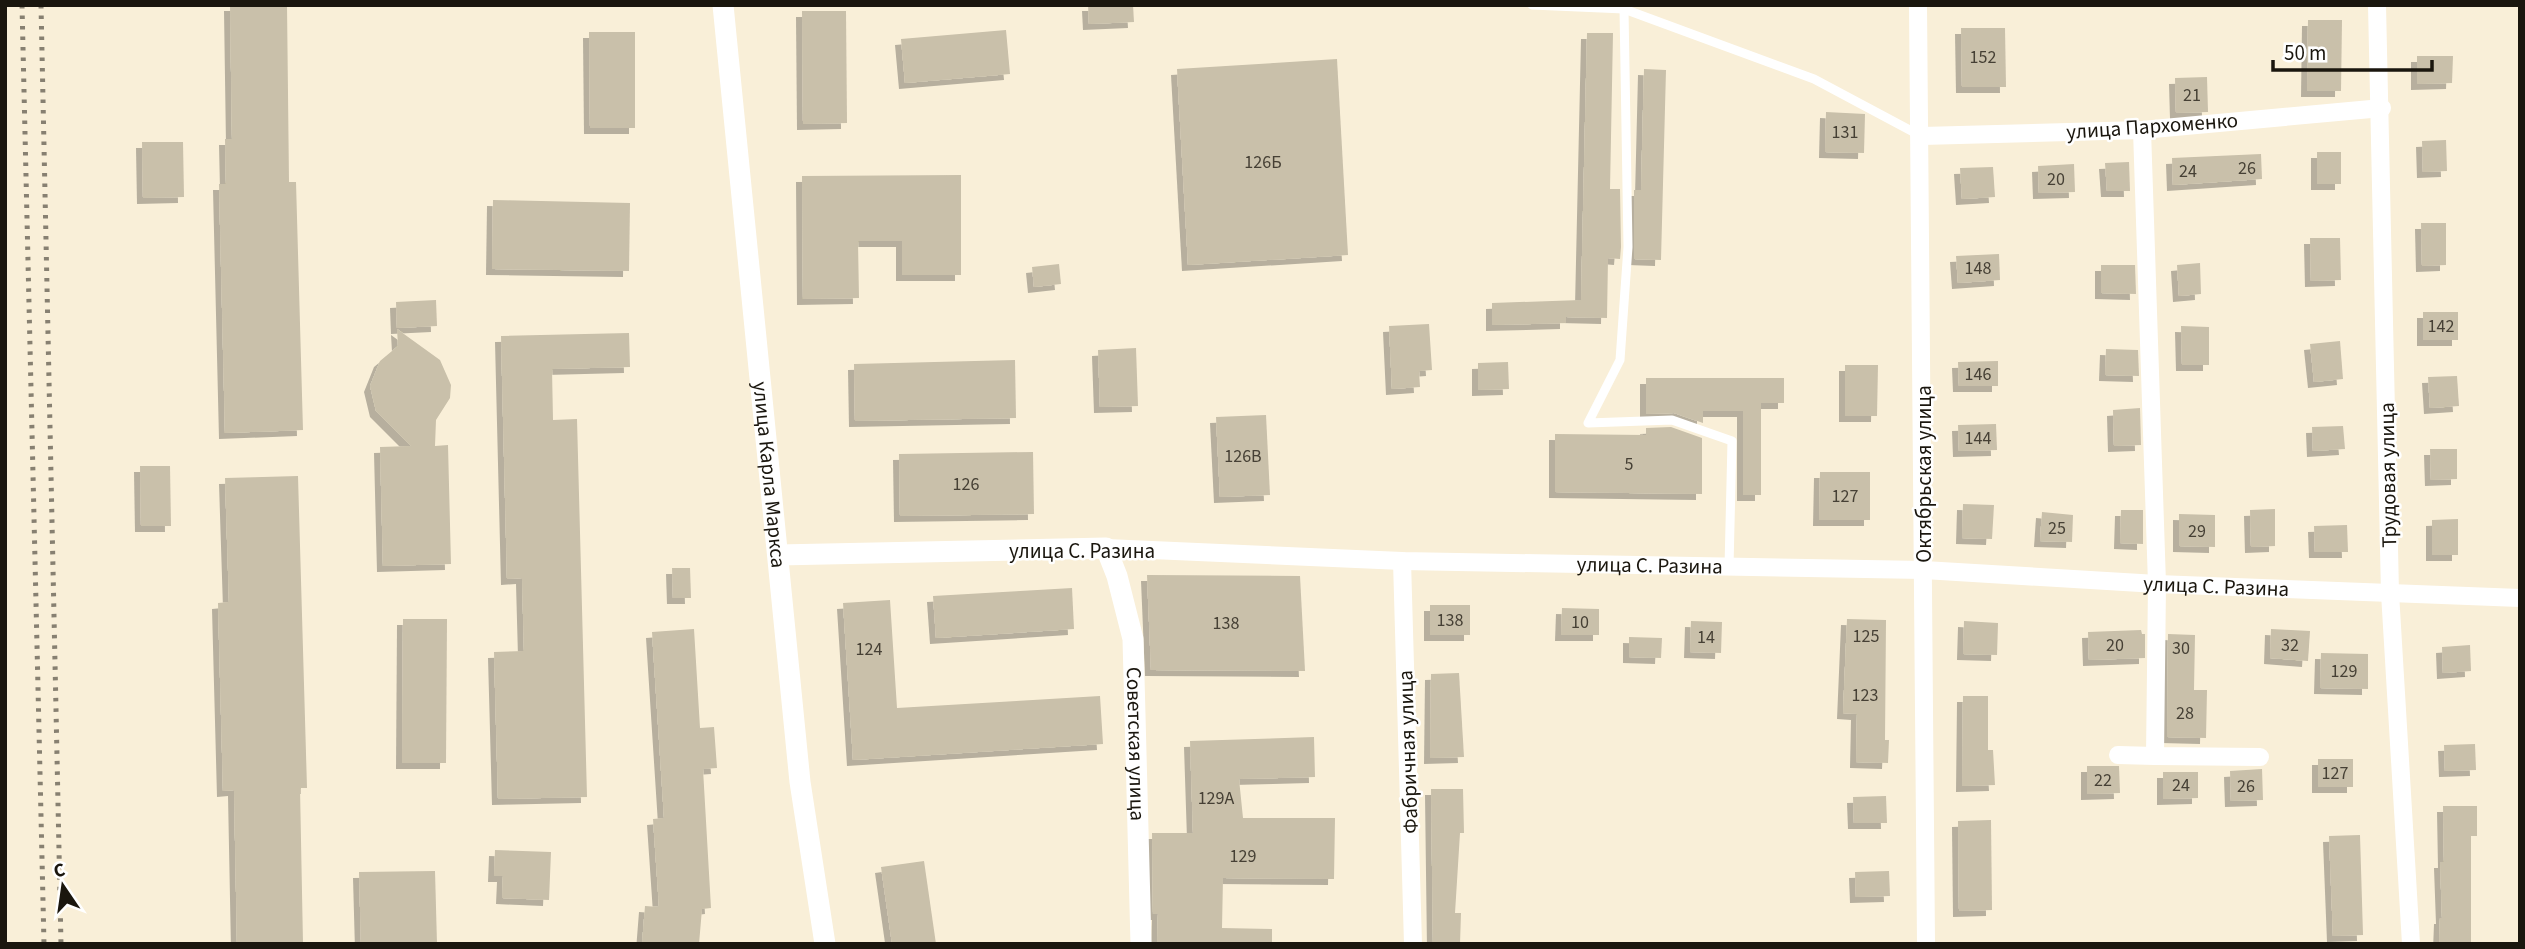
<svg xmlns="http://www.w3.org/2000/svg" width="2525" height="949" viewBox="0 0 2525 949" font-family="'Source Sans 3',sans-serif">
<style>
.building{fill:#c9c0aa;filter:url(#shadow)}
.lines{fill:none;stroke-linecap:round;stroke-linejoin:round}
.service{stroke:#fff;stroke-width:9}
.minor{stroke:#fff;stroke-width:18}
.tertiary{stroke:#fff;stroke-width:21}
.rail{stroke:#878071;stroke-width:5;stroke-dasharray:3.5 7;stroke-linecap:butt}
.labels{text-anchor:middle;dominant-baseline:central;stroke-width:5;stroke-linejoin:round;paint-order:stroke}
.number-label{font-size:18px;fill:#464035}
.street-label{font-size:21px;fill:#1a160e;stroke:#fff}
</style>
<defs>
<filter id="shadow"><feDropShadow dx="-6" dy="6" stdDeviation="0" flood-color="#0004"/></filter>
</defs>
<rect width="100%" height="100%" fill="#f9efd8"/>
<g class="building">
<polygon points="230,5 287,5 289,182 296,182 303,430 225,433 219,184 226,184 225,139 232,139"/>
<polygon points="1088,5 1133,5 1134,22 1089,24"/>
<polygon points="802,11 846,11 847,123 803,124"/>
<polygon points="2308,20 2342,20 2341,91 2307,91"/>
<polygon points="1961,28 2005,28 2006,87 1962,87"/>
<polygon points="1006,30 1010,74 905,83 901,39"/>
<polygon points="589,32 635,32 635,128 590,128"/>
<polygon points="1587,33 1613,33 1610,189 1620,189 1621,247 1620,259 1608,258 1607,318 1566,317 1566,323 1492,325 1492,303 1581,300"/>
<polygon points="2417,56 2453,56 2452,83 2417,84"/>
<polygon points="1337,59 1348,255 1188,265 1177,69"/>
<polygon points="1644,69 1666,70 1661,260 1634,259 1634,190 1641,190"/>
<polygon points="2207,77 2208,112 2176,113 2175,78"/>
<polygon points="1826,112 1865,114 1864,153 1825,152"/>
<polygon points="2446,140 2447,171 2423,172 2422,141"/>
<polygon points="142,142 183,142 184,197 143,198"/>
<rect x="2317" y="152" width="24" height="32"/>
<polygon points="2261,154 2262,179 2173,185 2172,158"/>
<polygon points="2129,162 2130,191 2107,191 2105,163"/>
<polygon points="2074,164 2075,192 2039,193 2038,166"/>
<polygon points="1993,167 1995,197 1962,199 1960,168"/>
<polygon points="961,175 961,275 902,275 902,241 858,241 859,298 803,299 802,176"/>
<polygon points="493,200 630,203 629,271 492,269"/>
<polygon points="2421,223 2446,223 2446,265 2422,266"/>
<polygon points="2310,238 2340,238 2341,280 2311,281"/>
<polygon points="1999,254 2000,280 1958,283 1956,256"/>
<polygon points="2200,263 2201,294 2179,296 2177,265"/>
<polygon points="1059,264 1061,284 1034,287 1032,267"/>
<polygon points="2101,265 2135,265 2136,294 2101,293"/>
<polygon points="436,300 437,326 397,328 396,302"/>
<rect x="2423" y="312" width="35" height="28"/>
<polygon points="1429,324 1432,370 1419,371 1420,387 1392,389 1389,326"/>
<polygon points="2181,326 2209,327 2209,365 2182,365"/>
<polygon points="397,329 440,360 451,385 450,398 436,420 435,446 448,445 451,564 383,566 380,447 411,446 376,411 370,386 380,361 398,346"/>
<polygon points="629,333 630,367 552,369 553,420 577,419 587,797 498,799 494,652 524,651 522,578 507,579 501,336"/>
<polygon points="2340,341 2343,379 2314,382 2310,344"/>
<polygon points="1136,348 1138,406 1100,407 1098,350"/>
<polygon points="2106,349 2138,350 2139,376 2105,375"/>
<polygon points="1015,360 1016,418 855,421 854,364"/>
<polygon points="1998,361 1998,386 1959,386 1958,362"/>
<polygon points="1508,362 1509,389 1478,390 1478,363"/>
<polygon points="1845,365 1878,365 1877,416 1845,416"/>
<polygon points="2457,376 2459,406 2430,408 2428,377"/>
<polygon points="1646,378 1784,378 1784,403 1761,403 1761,495 1743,495 1743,411 1703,411 1703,423 1674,413 1646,414"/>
<polygon points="2140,408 2141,445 2114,446 2113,410"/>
<polygon points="1266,415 1270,495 1220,497 1216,417"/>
<polygon points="1996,424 1997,450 1959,451 1958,425"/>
<polygon points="2343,426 2345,449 2313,451 2312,427"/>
<polygon points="1671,427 1702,438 1702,494 1555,492 1555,434 1646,435 1646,428"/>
<polygon points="2430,449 2457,449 2457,479 2431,480"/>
<polygon points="1033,452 1034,514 900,516 899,454"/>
<polygon points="140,466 170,466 171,526 141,526"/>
<polygon points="1820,472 1870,472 1870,520 1819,520"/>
<polygon points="298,476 307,788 300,788 303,944 237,944 234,790 223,791 218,603 229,602 225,478"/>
<polygon points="1963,504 1994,505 1992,539 1962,538"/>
<polygon points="2275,509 2275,546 2251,547 2250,510"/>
<polygon points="2121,510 2143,510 2143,544 2120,543"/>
<polygon points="2042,512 2073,515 2072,542 2040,541"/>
<polygon points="2179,514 2215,515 2215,547 2179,546"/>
<polygon points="2458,519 2458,555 2432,555 2432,520"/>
<polygon points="2347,525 2348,552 2315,552 2314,526"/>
<polygon points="672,568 690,568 691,598 673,598"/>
<polygon points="1147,575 1300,576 1305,671 1151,670"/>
<polygon points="1072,588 1074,629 936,638 933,596"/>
<polygon points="890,600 897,708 1100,696 1103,744 853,760 843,603"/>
<rect x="1430" y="605" width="40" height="30"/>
<polygon points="1562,608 1599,609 1599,635 1561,635"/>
<polygon points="403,619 447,619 446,763 402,763"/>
<polygon points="1847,619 1886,620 1885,740 1889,740 1888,763 1856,762 1857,714 1843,713"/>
<polygon points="1691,621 1722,622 1721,653 1690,652"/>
<polygon points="1964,621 1998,623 1997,655 1963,654"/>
<polygon points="694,629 700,728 714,727 717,768 703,769 711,908 702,909 699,944 642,944 645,906 659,907 653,819 664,818 652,632"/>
<polygon points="2271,629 2310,631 2308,661 2270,658"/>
<polygon points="2141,630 2142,634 2145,634 2145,658 2089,660 2088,632"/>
<polygon points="2168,634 2195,635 2194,690 2207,690 2206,738 2167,737"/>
<polygon points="1629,637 1662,638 1661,658 1629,657"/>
<polygon points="2470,645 2471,671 2443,673 2442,647"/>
<polygon points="2321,653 2368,654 2368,689 2320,688"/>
<polygon points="1459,673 1464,757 1430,758 1431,674"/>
<polygon points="1963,696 1988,696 1988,750 1993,750 1995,785 1962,786"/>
<polygon points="1314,737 1315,777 1239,779 1243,818 1335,818 1334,879 1223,878 1222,928 1272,929 1272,944 1157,944 1158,914 1153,914 1152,833 1193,833 1190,741"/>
<polygon points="2475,744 2476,770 2445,771 2444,745"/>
<rect x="2318" y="759" width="35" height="28"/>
<polygon points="2087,766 2119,766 2120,793 2087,794"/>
<polygon points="2262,769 2263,800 2231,801 2230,771"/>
<polygon points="2163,772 2198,772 2198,798 2163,799"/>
<polygon points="1431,789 1463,789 1464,833 1460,833 1455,913 1461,913 1460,944 1433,944"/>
<polygon points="1886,796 1887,823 1854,823 1853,797"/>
<polygon points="2443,806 2477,806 2477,836 2471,836 2471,944 2439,944 2440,918 2442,918 2440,862 2444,862"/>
<polygon points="1991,820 1992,910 1959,911 1958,821"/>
<polygon points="2360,835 2363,935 2333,936 2329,836"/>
<polygon points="495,850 551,852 549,900 502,898 503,876 494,876"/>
<polygon points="924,861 936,944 892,944 881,867"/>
<polygon points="435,871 437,944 361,944 359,872"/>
<polygon points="1889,871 1890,896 1856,897 1855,872"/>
</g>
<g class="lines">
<g class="service">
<polyline points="1532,5 1624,9 1814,79 1919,135"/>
<polyline points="1624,9 1628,247 1620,360 1588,423 1672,420 1732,441 1729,567"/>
</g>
<g class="minor">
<polyline points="1918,5 1926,944"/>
<polyline points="2377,5 2390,593 2411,944"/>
<polyline points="2142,130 2157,584 2155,756 2260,757"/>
<polyline points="1922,136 2142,130 2382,108"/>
<path id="s1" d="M1106,548L1402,561L1924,570L2157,584L2520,598"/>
<polyline points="1402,561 1413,944"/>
<polyline points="2118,755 2155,756"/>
</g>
<g class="tertiary">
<path id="s2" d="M723,5L800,782L825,944"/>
<path id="s3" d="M778,555L1106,548L1117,576L1133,639L1141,944"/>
</g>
<g class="rail">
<polyline points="22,5 44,944"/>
<polyline points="41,5 61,944"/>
</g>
</g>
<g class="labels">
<g class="number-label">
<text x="1983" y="57">152</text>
<text x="2192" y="95">21</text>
<text x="1845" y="132">131</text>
<text x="1263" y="162">126Б</text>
<text x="2247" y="168">26</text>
<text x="2188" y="171">24</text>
<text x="2056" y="179">20</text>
<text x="1978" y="268">148</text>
<text x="2441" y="326">142</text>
<text x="1978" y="374">146</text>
<text x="1978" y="438">144</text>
<text x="1243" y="456">126В</text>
<text x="1629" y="464">5</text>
<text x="966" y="484">126</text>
<text x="1845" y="496">127</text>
<text x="2057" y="528">25</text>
<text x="2197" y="531">29</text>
<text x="1450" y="620">138</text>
<text x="1580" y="622">10</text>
<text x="1226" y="623">138</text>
<text x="1866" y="636">125</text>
<text x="1706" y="637">14</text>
<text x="2115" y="645">20</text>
<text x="2290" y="645">32</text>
<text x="2181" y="648">30</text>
<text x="869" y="649">124</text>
<text x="2344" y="671">129</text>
<text x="1865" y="695">123</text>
<text x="2185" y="713">28</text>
<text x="2335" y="773">127</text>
<text x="2103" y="780">22</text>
<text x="2181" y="785">24</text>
<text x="2246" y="786">26</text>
<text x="1216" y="798">129А</text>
<text x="1243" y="856">129</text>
</g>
<g class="street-label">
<text transform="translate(2152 126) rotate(-4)">улица Пархоменко</text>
<text transform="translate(1924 474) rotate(-90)">Октябрьская улица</text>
<text stroke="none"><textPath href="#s2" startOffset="472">улица Карла Маркса</textPath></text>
<text transform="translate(2388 475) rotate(-91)">Трудовая улица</text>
<text x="1082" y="551">улица С. Разина</text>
<text stroke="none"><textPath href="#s1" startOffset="544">улица С. Разина</textPath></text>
<text stroke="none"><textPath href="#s1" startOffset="1111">улица С. Разина</textPath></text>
<text stroke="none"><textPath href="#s3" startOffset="528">Советская улица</textPath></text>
<text transform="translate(1408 752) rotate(-92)">Фабричная улица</text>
</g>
</g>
<rect width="2525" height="949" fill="none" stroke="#1a160e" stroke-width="14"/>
<g transform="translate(63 886) rotate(347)" stroke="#ffffff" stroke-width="5" paint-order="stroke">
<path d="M0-5L12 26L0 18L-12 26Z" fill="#1a160e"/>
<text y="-10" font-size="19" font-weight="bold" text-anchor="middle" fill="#1a160e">С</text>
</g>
<path d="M2273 60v10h159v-10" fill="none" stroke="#1a160e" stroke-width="3.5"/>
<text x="2284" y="60" font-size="21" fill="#1a160e" stroke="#ffffff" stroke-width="5" paint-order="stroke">50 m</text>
</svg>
